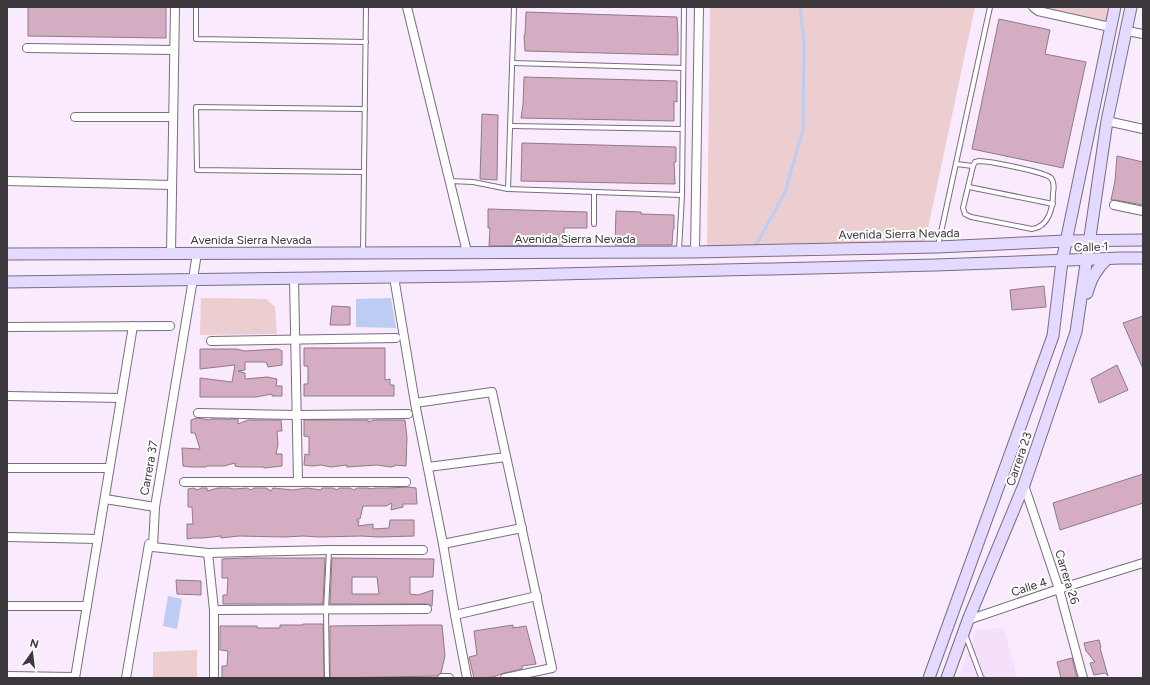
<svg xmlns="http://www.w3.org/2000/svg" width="1150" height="685" viewBox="0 0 1150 685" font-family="Figtree,sans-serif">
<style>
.built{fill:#f4e0fa}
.green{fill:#ecced1}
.water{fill:#bdccf2}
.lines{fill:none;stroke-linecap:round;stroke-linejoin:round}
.stream{stroke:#bdccf2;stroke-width:3}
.building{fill:#d5adc3;stroke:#8f7a85;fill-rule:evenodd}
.service-casing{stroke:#7a6d7e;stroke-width:6}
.minor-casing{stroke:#7a6d7e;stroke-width:10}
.secondary-casing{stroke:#7a6d7e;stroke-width:13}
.service{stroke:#fff;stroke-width:4}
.minor{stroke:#fff;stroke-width:8}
.secondary{stroke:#e4daff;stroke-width:11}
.labels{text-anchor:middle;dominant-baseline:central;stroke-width:4;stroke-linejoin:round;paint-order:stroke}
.street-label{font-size:12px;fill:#3d373e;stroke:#fdfdfd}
</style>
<rect width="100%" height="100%" fill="#f9eafd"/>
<polygon class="built" points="1004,628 1017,678 958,678 977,630"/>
<g class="green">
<polygon points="710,7 975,7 924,247 707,251"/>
<polygon points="1043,7 1112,7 1108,23 1043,8"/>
<polygon points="201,298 266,299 275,307 277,334 200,335"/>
<polygon points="197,650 197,678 153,678 153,652"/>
</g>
<g class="water">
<polygon points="391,298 396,328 356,327 356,299"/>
<polygon points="168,596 182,599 177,629 163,626"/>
</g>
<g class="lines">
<polyline class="stream" points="754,249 785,192 803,130 804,44 800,7"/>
</g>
<g class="building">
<polygon points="28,7 166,7 166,38 28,36"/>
<polygon points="526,12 677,17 678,35 678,55 525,51 524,35 525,35"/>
<polygon points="999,19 1050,30 1045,54 1086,62 1063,168 972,149"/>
<polygon points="524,77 677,81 677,102 674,101 674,121 521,118 523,104"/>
<polygon points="482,114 498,115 497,180 480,179"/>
<polygon points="522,143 676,147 676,162 674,162 675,184 521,181"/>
<polygon points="1117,156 1143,162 1143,205 1115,200 1111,200 1115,181"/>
<polygon points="488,209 587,212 587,228 564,228 564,245 489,246 490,228 488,228"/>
<polygon points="616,211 641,212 641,214 674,215 674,229 673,229 672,245 615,245"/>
<polygon points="1044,286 1046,307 1012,310 1010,290"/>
<polygon points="332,306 350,307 350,325 330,325"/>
<polygon points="1143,316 1143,369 1123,323"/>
<polygon points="304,348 385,348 385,380 390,379 390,385 394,385 394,396 304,396 304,384 308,384 308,366 304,366"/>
<polygon points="200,349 236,349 245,351 278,349 282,351 282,365 268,367 266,362 245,362 245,370 238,371 245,373 245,379 267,377 277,379 276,386 282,386 282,396 272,396 272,394 256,397 200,397 200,378 232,382 235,365 200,369"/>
<polygon points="1117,365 1128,390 1099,403 1091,379"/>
<polygon points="197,418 209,420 212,419 225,419 228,420 230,419 238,419 238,424 248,420 281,420 282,431 277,431 278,444 276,454 282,454 282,466 264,468 264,467 241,467 235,466 235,463 224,466 207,466 206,467 191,467 183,466 182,448 200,449 195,433 191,433 191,420"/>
<polygon points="304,420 368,420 368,422 375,420 405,420 407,438 406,466 395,465 395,466 390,467 377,465 347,467 347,465 331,467 321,465 312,466 304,465 305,454 309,455 309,437 304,436"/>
<polygon points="1143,474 1143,503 1060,530 1053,503"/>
<polygon points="408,487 416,488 417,504 403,504 403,507 391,510 392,503 386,506 363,506 360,519 357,519 357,521 359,521 358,526 373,524 373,529 389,528 390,520 414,520 414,536 379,537 361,536 320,537 303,536 284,537 239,536 221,538 221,536 203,538 193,538 187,539 187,524 193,524 192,507 188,507 188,489 193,488 198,490 201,488 207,488 207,491 218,488 229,488 234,489 247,488 251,490 254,488 266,488 271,491 273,488 293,490 307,488 321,490 322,488 333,488 337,490 339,488 350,488 354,490 357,488 367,488 373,489 375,488 388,488"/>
<polygon points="245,558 325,558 323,604 223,604 223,595 227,595 228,578 222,578 222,559"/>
<path d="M332,558L434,559L433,577H410V594L418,595L433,590L432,606L427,604H330ZM352,577H377L379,594H352Z"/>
<polygon points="176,580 201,581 201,595 177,594"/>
<polygon points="303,624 323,624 324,678 222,678 222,666 227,666 228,651 220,650 220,626 257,626 257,628 280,628 280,625 303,625"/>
<polygon points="418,625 442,625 445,656 441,673 437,676 330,678 330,626"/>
<polygon points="513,625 513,628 526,626 536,664 522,666 522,669 504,673 493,677 474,678 469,657 477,655 474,631"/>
<polygon points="1099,640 1101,647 1100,648 1108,676 1105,673 1094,675 1090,663 1095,662 1086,651 1084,643"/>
<polygon points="1072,658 1077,678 1061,678 1057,662"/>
</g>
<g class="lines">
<g class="service-casing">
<g id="service">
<polyline points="196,7 196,39 366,42"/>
<polyline points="513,63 683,68"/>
<polyline points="511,126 682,129"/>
<path d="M979,161C989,161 1045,172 1051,178C1054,182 1054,188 1053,193C1053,207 1049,227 1032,229L971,217L965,214L963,208L973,166L975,162Z"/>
<polyline points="956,164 973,166"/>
<polyline points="364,172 197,170 196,107 365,109"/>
<polyline points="450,181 473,182 508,189 682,195"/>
<polyline points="969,187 1053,204"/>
<polyline points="508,189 514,7"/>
<polyline points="594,192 594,224"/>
<polyline points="938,246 990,7"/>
<polyline points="679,250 682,195 684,7"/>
<polyline points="363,252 366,7"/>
<polyline points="965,634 981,677 982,678"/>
<polyline points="327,678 326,610 329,550"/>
</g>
</g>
<g class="minor-casing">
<g id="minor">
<polyline points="407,7 467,252"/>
<polyline points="1033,7 1038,11 1110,27"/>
<polyline points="1127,31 1143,34"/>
<polyline points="27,48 174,50"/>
<polyline points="75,117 173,117"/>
<polyline points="1107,121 1143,129"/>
<polyline points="7,181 172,185"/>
<polyline points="1114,205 1143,211"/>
<polyline points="695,252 699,7"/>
<polyline points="171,253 175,7"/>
<polyline points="394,277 415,403 443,544 455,615 467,678"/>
<polyline points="294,278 298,482"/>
<polyline points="7,327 170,326"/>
<polyline points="211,341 396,338"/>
<polyline points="7,396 121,398"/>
<polyline points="415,403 492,392 552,668 505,678"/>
<polyline points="198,413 296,415 408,414"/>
<polyline points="428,467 506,457"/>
<polyline points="7,468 109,468"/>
<polyline points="184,482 406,482"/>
<polyline points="1024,485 1059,589 1083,678"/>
<polyline points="105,499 155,507"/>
<polyline points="7,537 98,539"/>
<polyline points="443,544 522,528"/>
<polyline points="153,547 208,553 329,550 423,550"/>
<polyline points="208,553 214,610 214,678"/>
<polyline points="7,606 87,606"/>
<polyline points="214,610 427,609"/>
<polyline points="455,615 537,596"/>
<polyline points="968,620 1059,589 1143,563"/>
<polyline points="7,676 75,677"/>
<polyline points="75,678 133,326"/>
<polyline points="126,678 149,544 153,547 155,507 193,279 197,253"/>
<polyline points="442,678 449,678"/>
</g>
</g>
<g class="secondary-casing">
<g id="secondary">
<polyline points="7,254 695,252 938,247 1066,241 1143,240"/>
<polyline points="7,282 474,276 936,265 1121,258 1143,258"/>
<path d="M1087,293C1091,279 1096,269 1107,259"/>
<polyline points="929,678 1053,336 1062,261 1115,7"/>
<polyline points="947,678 968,620 1024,485 1076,332 1107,121 1131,7"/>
</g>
</g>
<use href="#service" class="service"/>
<use href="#minor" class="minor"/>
<use href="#secondary" class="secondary"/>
</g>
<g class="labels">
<g class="street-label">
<text transform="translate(899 234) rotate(-1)">Avenida Sierra Nevada</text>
<text x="575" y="239">Avenida Sierra Nevada</text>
<text x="251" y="240">Avenida Sierra Nevada</text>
<text transform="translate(1091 247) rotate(-2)">Calle 1</text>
<text transform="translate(1019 459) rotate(-71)">Carrera 23</text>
<text transform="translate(149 468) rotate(-80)">Carrera 37</text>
<text transform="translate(1067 577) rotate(73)">Carrera 26</text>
<text transform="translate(1029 587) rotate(-18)">Calle 4</text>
</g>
</g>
<rect width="1150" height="685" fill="none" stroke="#3d373e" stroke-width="16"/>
<g transform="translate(32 653) rotate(14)" stroke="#fdfdfd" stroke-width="3" paint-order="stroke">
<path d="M0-3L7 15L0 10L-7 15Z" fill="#3d373e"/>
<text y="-6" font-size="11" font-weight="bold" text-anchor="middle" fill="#3d373e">N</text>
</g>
</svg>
